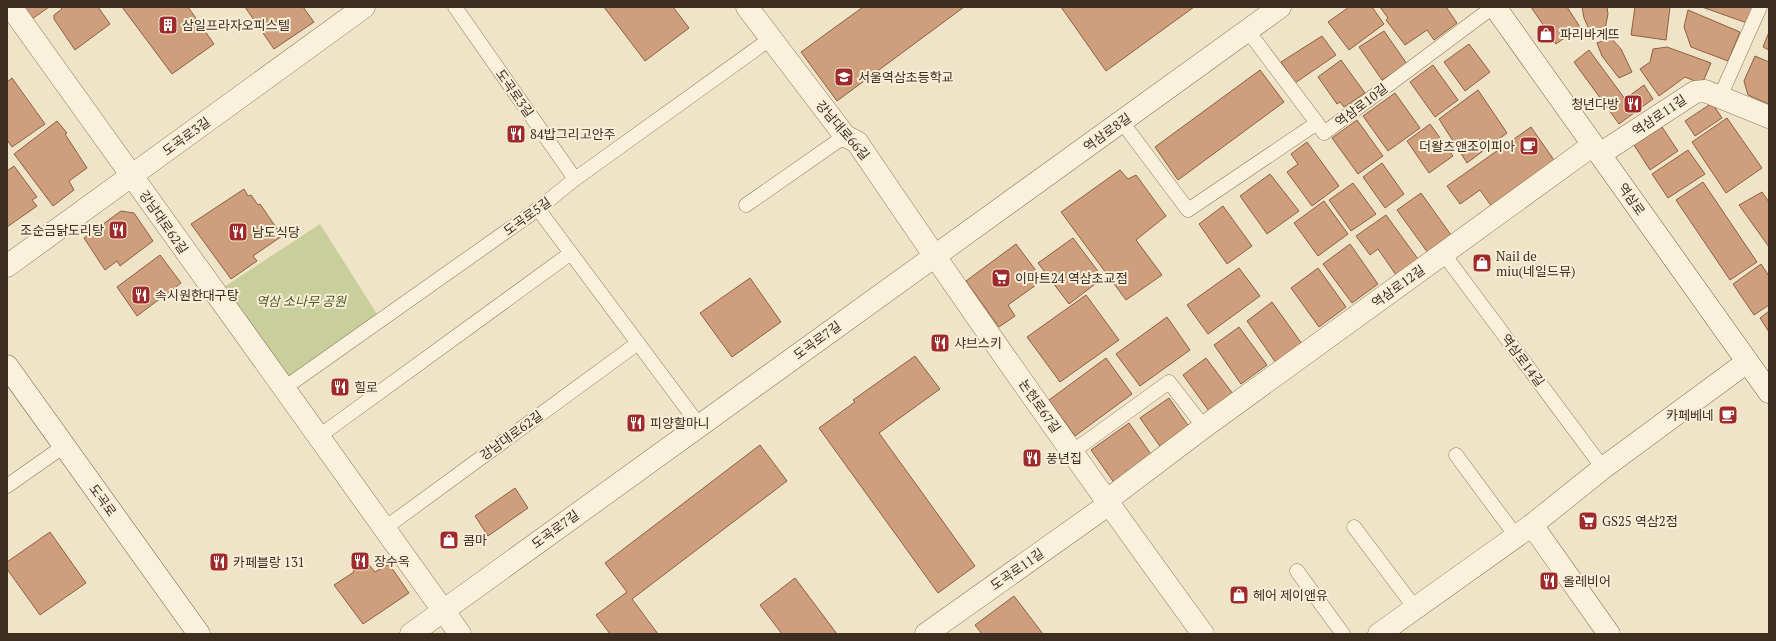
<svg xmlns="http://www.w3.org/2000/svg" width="1776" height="641" viewBox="0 0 1776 641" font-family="'PT Serif','Noto Sans KR',serif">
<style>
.green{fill:#c9cf9b}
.building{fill:#cf9f7d;stroke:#8d5f41}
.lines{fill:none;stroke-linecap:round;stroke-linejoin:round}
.lane-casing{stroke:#8d765c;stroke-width:15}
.street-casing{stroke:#8d765c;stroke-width:23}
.secondary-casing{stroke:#6f573f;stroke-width:23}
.lane{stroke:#faf1dc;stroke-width:14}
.street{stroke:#faf1dc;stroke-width:22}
.secondary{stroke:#faf1dc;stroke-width:22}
.labels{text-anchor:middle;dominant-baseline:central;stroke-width:4;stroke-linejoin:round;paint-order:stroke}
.poi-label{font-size:13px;fill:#3d2e20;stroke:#f7eed8;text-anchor:start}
.street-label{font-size:13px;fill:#3d2e20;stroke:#f7eed8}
.park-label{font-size:13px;font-style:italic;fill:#4d5a26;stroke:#f7eed8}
</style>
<rect width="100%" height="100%" fill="#f0e4c8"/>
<polygon class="green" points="320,224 377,314 284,380 221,289"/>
<g class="building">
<polygon points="24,7 49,7 32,19"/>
<polygon points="60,7 98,7 110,24 75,50 54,19 54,15 62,9"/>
<polygon points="122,7 188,7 214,44 172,74"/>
<polygon points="245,7 303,7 314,22 274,49"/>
<polygon points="604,7 673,7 689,28 645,61"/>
<polygon points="863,7 964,7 837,101 801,52"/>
<polygon points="1061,7 1194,7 1106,71"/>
<polygon points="1349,7 1372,7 1384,24 1349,50 1328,22"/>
<polygon points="1380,7 1446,7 1457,23 1434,40 1427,30 1405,45 1386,20 1388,18"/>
<polygon points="1531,7 1567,7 1580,27 1556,44"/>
<polygon points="1582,7 1607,7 1608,14 1604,34 1591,34 1584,18"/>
<polygon points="1635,7 1670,7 1666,40 1631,35"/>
<polygon points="1702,7 1753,7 1747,23"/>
<polygon points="1688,10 1740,32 1728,61 1691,47 1684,27"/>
<polygon points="1384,31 1407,64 1382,80 1359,47"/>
<polygon points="1769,32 1769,50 1763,47"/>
<polygon points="1322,36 1336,55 1295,83 1281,62"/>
<polygon points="1611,38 1621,49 1632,72 1619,78 1602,56 1597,43"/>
<polygon points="1469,44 1490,72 1465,91 1444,62"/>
<polygon points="1667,47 1711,63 1702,84 1685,77 1659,96 1640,69 1650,62 1653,49"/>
<polygon points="1589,50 1625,99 1644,85 1653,99 1619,124 1574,62"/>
<polygon points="1755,56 1769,62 1769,104 1748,95 1744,81"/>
<polygon points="1341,60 1365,93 1344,107 1340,102 1337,104 1318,77"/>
<polygon points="1433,65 1458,100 1435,117 1410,82"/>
<polygon points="1260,70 1284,102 1178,180 1155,147"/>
<polygon points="12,78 45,124 12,147 7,140 7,82"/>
<polygon points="1478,90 1507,133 1467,163 1439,119"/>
<polygon points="1395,93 1420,128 1388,151 1363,116"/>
<polygon points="1712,103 1722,118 1695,136 1685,121"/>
<polygon points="1727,118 1762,168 1726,193 1692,142"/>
<polygon points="1357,120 1383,156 1358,174 1332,138"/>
<polygon points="57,121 67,133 65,134 87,168 69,181 74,190 53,206 14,154"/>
<polygon points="1430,124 1453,156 1429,173 1407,141"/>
<polygon points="1531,127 1556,163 1492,207 1480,190 1460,204 1447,186"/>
<polygon points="1662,127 1678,151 1650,170 1634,145"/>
<polygon points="1307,142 1339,186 1312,206 1287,172 1298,164 1291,154"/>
<polygon points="1688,150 1705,174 1668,198 1652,174"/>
<polygon points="1382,163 1404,194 1385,208 1363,177"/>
<polygon points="14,166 37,197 32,200 37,206 7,227 7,171"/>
<polygon points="1120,170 1128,179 1136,175 1166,216 1136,240 1162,275 1126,300 1061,212"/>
<polygon points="1270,174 1299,211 1267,234 1240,196"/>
<polygon points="1703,182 1757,262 1730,280 1676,200"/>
<polygon points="1353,183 1376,214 1351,231 1329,200"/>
<polygon points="244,189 248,196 251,195 258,205 260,204 282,236 253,256 257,261 231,279 191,224"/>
<polygon points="1762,192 1769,202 1769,247 1739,205"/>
<polygon points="1421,193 1451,235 1428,253 1397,210"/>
<polygon points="1324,201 1348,234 1318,256 1294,223"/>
<polygon points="1223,206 1252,246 1227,264 1199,224"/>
<polygon points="121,211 134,213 153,241 120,266 117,261 105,270 84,238"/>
<polygon points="1386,215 1418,259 1396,275 1378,249 1370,255 1356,236"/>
<polygon points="1073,238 1103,278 1069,304 1038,263"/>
<polygon points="1016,244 1043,280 1008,305 1015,316 999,327 966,281"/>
<polygon points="1350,244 1378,284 1352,303 1323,264"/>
<polygon points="160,255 181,283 137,316 117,287"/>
<polygon points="1761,264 1769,276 1769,305 1754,315 1733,284"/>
<polygon points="1239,268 1260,296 1208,334 1187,305"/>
<polygon points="1318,268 1346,307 1319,327 1291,288"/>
<polygon points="750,278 781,322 732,357 700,313"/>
<polygon points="1086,295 1119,340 1060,382 1027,337"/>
<polygon points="1272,302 1302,344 1276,363 1247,321"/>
<polygon points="1769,311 1769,332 1760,318"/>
<polygon points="1167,317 1190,350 1140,386 1116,354"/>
<polygon points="1239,327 1267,365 1241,384 1214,345"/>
<polygon points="915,356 940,389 879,433 975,566 938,593 819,428 855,402 853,400"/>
<polygon points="1106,358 1132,394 1075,436 1049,400"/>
<polygon points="1206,358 1233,394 1209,411 1183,375"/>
<polygon points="1169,398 1190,428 1162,449 1140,418"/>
<polygon points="1129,423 1153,457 1115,484 1091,450"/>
<polygon points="760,445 787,481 632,599 658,634 610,634 596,615 627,592 605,563"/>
<polygon points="515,488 528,508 488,536 475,516"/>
<polygon points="50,532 86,583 40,615 7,569 7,562"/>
<polygon points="356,558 364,559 375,572 389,564 409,593 363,624 334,585 354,572 352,563"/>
<polygon points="795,578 837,634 782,634 760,605"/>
<polygon points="1014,596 1043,634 982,634 975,625"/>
</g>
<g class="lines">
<g class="lane-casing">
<g id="lane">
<polyline points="455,7 575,179"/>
<polyline points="1248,31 1317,123"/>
<polyline points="1720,97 1760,7"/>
<polyline points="1122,122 1188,210 1317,123 1324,133 1493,7"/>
<polyline points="746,205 845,136"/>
<polyline points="538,209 699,425"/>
<polyline points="1443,253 1603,468"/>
<polyline points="283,389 538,209 575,179 770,39"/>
<polyline points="318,437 571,253"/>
<polyline points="1072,452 1169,382 1204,427"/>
<polyline points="1456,455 1516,536"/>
<polyline points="7,486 64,446"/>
<polyline points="1354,527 1415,608"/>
<polyline points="385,528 638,343"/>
<polyline points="1297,571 1343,634"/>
</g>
</g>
<g class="street-casing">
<g id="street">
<path d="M11,7C160,216 309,425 460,634"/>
<path d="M747,7L845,136L857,142C969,308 1085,472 1203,634"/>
<polyline points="1600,154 1695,92 1705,91 1769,117"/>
<polyline points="7,266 364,7"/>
<polyline points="1106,501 1204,427 1593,145"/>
<polyline points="1532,525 1609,634"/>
<polyline points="411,634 1280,7"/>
<polyline points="926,634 1109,504"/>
<polyline points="1379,634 1532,525 1603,468 1747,362"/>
</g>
</g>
<g class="secondary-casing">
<g id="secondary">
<polyline points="1495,7 1769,392"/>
<polyline points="7,366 199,634"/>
</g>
</g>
<use href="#lane" class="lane"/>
<use href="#street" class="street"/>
<use href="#secondary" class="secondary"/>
</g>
<defs>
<g id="building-square" transform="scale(1)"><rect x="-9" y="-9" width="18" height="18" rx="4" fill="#9e2a2b" stroke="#f7eed8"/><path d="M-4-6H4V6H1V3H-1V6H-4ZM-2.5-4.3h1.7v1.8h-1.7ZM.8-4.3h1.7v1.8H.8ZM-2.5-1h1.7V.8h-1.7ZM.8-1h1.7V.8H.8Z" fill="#fff"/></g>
<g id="shop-square" transform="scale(1)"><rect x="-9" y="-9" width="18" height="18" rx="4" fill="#9e2a2b" stroke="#f7eed8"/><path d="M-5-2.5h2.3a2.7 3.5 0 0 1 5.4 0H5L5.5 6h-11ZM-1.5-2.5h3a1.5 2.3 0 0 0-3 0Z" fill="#fff"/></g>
<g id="school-square" transform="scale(1)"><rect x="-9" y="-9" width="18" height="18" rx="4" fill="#9e2a2b" stroke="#f7eed8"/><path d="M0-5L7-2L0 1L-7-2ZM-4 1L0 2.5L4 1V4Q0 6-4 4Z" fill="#fff"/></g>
<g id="restaurant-square" transform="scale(1)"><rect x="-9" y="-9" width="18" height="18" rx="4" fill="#9e2a2b" stroke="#f7eed8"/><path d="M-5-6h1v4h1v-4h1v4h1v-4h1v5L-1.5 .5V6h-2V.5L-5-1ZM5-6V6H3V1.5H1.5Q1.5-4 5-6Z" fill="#fff"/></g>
<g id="cafe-square" transform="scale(1)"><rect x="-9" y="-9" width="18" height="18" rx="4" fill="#9e2a2b" stroke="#f7eed8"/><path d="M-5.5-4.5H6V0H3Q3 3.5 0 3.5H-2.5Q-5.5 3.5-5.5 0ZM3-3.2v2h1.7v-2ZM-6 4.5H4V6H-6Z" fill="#fff"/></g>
<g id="supermarket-square" transform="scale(1)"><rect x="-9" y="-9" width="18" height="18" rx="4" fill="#9e2a2b" stroke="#f7eed8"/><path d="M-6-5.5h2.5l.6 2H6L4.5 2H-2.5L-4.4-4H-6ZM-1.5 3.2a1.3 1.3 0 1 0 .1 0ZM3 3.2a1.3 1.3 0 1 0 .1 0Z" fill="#fff"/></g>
</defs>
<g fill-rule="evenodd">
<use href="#building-square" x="168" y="25"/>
<use href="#shop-square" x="1546" y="34"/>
<use href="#school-square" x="844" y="77"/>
<use href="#restaurant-square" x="1633" y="104"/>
<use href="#restaurant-square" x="516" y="134"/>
<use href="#cafe-square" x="1529" y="146"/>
<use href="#restaurant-square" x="118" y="230"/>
<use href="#restaurant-square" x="238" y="232"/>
<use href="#shop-square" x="1482" y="263"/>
<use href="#supermarket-square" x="1001" y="278"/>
<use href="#restaurant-square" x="141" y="295"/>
<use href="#restaurant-square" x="940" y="343"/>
<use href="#restaurant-square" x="340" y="387"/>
<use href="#cafe-square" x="1728" y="415"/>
<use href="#restaurant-square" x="636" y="423"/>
<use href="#restaurant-square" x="1032" y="458"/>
<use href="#supermarket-square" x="1588" y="521"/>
<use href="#shop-square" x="449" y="540"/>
<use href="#restaurant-square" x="360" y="561"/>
<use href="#restaurant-square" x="219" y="562"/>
<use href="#restaurant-square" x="1549" y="581"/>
<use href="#shop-square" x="1239" y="595"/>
</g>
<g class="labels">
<g class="poi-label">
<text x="182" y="25">삼일프라자오피스텔</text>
<text x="1560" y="34">파리바게뜨</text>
<text x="858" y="77">서울역삼초등학교</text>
<text x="1619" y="104" text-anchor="end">청년다방</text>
<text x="530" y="134">84밥그리고안주</text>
<text x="1515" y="146" text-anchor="end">더왈츠앤조이피아</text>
<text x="104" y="230" text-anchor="end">조순금닭도리탕</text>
<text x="252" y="232">남도식당</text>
<text x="1496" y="256">Nail de<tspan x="1496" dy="15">miu(네일드뮤)</tspan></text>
<text x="1015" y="278">이마트24 역삼초교점</text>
<text x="155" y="295">속시원한대구탕</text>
<text x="954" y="343">샤브스키</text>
<text x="354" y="387">힐로</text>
<text x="1714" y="415" text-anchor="end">카페베네</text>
<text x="650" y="423">피양할마니</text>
<text x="1046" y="458">풍년집</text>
<text x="1602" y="521">GS25 역삼2점</text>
<text x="463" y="540">콤마</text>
<text x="374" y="561">장수옥</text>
<text x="233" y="562">카페블랑 131</text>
<text x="1563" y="581">올레비어</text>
<text x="1253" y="595">헤어 제이앤유</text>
</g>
<g class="street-label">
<text transform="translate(515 93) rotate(55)">도곡로3길</text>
<text transform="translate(1361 105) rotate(-37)">역삼로10길</text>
<text transform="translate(1659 115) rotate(-34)">역삼로11길</text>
<text transform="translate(843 130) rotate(49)">강남대로66길</text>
<text transform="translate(1107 132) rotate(-36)">역삼로8길</text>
<text transform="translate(186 136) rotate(-36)">도곡로3길</text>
<text transform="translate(1632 199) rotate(55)">역삼로</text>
<text transform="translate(527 216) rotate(-36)">도곡로5길</text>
<text transform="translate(164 222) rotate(55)">강남대로62길</text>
<text transform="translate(1398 286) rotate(-36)">역삼로12길</text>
<text transform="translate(817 340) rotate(-36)">도곡로7길</text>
<text transform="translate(1523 360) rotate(53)">역삼로14길</text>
<text transform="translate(1040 406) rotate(55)">논현로67길</text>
<text transform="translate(511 435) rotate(-36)">강남대로62길</text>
<text transform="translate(103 500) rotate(54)">도곡로</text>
<text transform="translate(555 529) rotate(-36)">도곡로7길</text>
<text transform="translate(1017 569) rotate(-35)">도곡로11길</text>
</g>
<g class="park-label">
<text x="301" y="301">역삼 소나무 공원</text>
</g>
</g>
<rect width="1776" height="641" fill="none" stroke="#3d2e20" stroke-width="16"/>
</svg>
